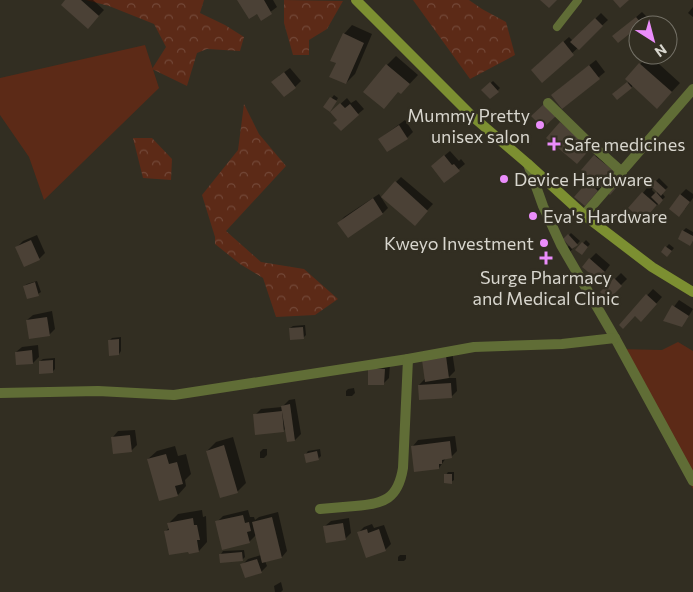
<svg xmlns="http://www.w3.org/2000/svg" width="693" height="592" viewBox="0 0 693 592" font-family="Commissioner,sans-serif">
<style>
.green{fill:#5c2a17}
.forest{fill:url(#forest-crowns)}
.shadow{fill:#0007;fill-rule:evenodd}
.building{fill:#4b4136}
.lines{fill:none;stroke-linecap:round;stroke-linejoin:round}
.lane{stroke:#606d36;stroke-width:8}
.street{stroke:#606d36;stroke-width:10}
.secondary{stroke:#7c8f31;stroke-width:10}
.poi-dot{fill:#eb8dfb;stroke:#322e22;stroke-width:2}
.labels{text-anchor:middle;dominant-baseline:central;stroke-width:5;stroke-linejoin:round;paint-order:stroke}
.poi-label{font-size:18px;fill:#d8d6ce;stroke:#322e22;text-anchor:start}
</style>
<defs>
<pattern id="forest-crowns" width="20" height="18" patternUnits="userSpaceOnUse" patternTransform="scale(1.25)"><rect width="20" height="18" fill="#5c2a17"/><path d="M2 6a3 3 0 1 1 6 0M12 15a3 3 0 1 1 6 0" fill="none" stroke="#734838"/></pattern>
</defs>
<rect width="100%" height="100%" fill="#322e22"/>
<g class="green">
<polygon points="145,45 159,88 44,200 29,157 0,115 0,78"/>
<polygon points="678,342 693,351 693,489 616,349 662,350"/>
</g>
<g class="forest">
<polygon points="86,0 204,0 200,13 225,25 244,37 240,51 207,49 197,53 187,86 152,69 166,47 154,24 109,6"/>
<polygon points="284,0 343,1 327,29 309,40 309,55 293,55 284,23"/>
<polygon points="413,0 469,0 482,9 506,22 515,55 470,79"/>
<polygon points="244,104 259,134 286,166 226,231 261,262 304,269 338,299 315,315 276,317 263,278 240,264 215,244 215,237 202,195 238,150"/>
<polygon points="133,138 152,138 172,159 171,180 143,178"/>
</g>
<g class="shadow">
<polygon points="67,0 93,0 104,10 88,27"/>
<polygon points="239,0 273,0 277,7 261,19 257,12"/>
<polygon points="693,7 693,17 688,13"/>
<polygon points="642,12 647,17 638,26 620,31"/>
<polygon points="601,13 608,20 542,81 538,64 569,37 573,41"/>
<polygon points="352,25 372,34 355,74 346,83 337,63 344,34"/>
<polygon points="649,55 680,83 666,98 633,85 631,88 616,91 629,82 626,79"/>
<polygon points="396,56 418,75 401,93 399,91 387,65"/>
<polygon points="596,60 605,72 563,107 559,89"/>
<polygon points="290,68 301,81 295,87 279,76"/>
<polygon points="493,81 500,88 490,98 483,90"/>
<polygon points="334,95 338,98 332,108 325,107"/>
<polygon points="347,98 351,103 356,100 364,109 358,114 338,120 337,107"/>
<polygon points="405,120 413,132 407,138 379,139"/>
<polygon points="601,150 628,172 616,187 602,186 590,199 576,196 593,178 583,170"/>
<polygon points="450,151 459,161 461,159 465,164 444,181 438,161"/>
<polygon points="401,177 433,204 420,218 396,182"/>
<path d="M659,178L668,187L662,193L665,197L649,213L643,193L650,184L652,185ZM653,186L658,191L656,194L652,190Z"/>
<polygon points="686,189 693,194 693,198 685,209 680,195"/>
<polygon points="379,194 388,208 383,213 339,223 344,217"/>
<polygon points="686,228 693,232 693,241 690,244 683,231"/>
<polygon points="571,233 580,241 568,254 564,250 570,245 565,239"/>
<polygon points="37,235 45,253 39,259 17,247 23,241"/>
<polygon points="586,240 590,244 582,254 577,250"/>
<polygon points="669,244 674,248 670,253 662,252"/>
<polygon points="596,253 610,265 604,273 590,259"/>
<polygon points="621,273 627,279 608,298 602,292"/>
<polygon points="37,281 41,292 38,294 24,286 27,284"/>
<polygon points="653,289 662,297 647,314 635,314 620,325"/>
<polygon points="679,300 693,309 687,319 681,325 664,320"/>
<polygon points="52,311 55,329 49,335 27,320 33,315"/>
<polygon points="305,325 306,335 303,338 290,328 293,326"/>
<polygon points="121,337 121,351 119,354 110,340 112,338"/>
<polygon points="38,345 39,357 33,363 16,352 22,347"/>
<polygon points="452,351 455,371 448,378 456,378 457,391 451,397 419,385"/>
<polygon points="55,358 55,369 52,372 40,361 43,359"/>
<polygon points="375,363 390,364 389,378 383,384"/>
<polygon points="354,388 355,393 352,396 346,396 346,391 348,389"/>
<polygon points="295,399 301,434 295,440 288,441 286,428 283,431 255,415 261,409 282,407 289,400"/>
<polygon points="135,430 137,445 131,451 113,437 118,431"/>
<polygon points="455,436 457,451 451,457 446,458 439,468 413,446 418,440"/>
<polygon points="233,437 246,483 238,491 221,496 207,451 216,442"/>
<polygon points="175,446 178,456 186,454 191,474 185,480 186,486 178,495 148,459 157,451"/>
<polygon points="263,449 267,449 267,455 264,458 260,458 260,452"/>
<polygon points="320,449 321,456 318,459 306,454 308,451"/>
<polygon points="448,472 454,472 454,480 451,482 446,475"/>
<polygon points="202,510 203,517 206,516 207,542 199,551 165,532 169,528 169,523 178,514"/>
<polygon points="248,510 250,517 254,517 255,520 259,517 278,512 287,551 282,557 265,561 267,566 261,572 242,565 248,559 261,555 256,535 249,542 217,522 223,516"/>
<polygon points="349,518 351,533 345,539 325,526 331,521"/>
<polygon points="372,524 374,528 384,525 391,544 385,550 358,533 364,527"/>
<polygon points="244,550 245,557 242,560 221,554 223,551"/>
<polygon points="400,555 406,555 406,559 404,561 398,561 398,557"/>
<polygon points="281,582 283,590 281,592 275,592 274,586"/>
</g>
<g class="building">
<polygon points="65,0 81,0 99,16 88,29 61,5"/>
<polygon points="237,0 264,0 272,14 261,21 257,14 249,19"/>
<polygon points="540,0 557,0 549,8"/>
<polygon points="613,0 629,0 620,8"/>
<polygon points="636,17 642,24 638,25 638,27 618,43 612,36"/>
<polygon points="595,18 603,26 579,50 570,42"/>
<polygon points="343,33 364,43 346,84 329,77 336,63 330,61"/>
<polygon points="563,41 574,55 542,83 531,70"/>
<polygon points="639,63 672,92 657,109 625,79"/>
<polygon points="386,64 410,84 401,94 398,92 384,109 363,92"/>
<polygon points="589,65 600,79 562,109 551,95"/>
<polygon points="284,72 296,88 284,97 271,82"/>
<polygon points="490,82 499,92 490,99 481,90"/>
<polygon points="627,82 632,88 617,100 612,94"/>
<polygon points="330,97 337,101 330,112 323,107"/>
<polygon points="340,103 345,108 350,104 359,115 341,131 333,123 337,120 330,112"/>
<polygon points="545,103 556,116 543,128 531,116"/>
<polygon points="560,122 591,148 577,164 546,138"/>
<polygon points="399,125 408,139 387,152 378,139"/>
<polygon points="444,155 452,165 454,164 460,171 444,183 431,166"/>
<polygon points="594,155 624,179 610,195 581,170"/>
<polygon points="655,180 666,190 661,196 650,185"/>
<polygon points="395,181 428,211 415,226 381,197"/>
<polygon points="588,181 598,191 585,206 574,197"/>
<polygon points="642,192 657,205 643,221 628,208"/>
<polygon points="656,192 663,200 659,205 651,197"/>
<polygon points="680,194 690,202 679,217 669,209"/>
<polygon points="373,198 383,214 348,238 337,223"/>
<polygon points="682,230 693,236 693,241 690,246 678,239"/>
<polygon points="568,234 578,245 572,249 563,239"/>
<polygon points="31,240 40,260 24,267 15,247"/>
<polygon points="582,242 588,247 582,255 575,250"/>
<polygon points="665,246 672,251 667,257 661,252"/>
<polygon points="589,258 605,272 598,280 582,267"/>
<polygon points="614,278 622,286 608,300 600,292"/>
<polygon points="35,282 39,296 27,299 23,286"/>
<polygon points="646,294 657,304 641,322 635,316 623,329 619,325"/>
<polygon points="672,305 689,316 682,327 663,321"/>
<polygon points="47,317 50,336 29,339 26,320"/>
<polygon points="303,327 304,339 290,340 289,328"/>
<polygon points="119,339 119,355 109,356 108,340"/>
<polygon points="32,350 33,364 16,365 15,352"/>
<polygon points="446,356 449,378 425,382 422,360"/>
<polygon points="53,360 53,373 39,374 39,361"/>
<polygon points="368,368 385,369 384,385 368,385"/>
<polygon points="451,383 452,398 419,400 418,385"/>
<polygon points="290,404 295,441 287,442 281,406"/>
<polygon points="282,411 284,432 255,435 253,414"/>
<polygon points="130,435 132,452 113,454 111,437"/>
<polygon points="450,441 452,458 442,460 442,464 439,464 439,469 414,472 411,446"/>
<polygon points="224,445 238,493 220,498 206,451"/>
<polygon points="317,451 319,460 306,463 304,454"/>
<polygon points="166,454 169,464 177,462 183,484 175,486 178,496 159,501 147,459"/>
<polygon points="444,474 452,474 452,484 444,483"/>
<polygon points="243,515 245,523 249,522 251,531 247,532 250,543 222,550 215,521"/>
<polygon points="272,517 282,558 262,563 252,522"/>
<polygon points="193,518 194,525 197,525 200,540 197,540 199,552 189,554 188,552 169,555 164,531 169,530 167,523"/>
<polygon points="343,523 346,540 326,543 323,526"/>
<polygon points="367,529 368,533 379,529 386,551 366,558 357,532"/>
<polygon points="242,552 243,561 220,563 219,554"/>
<polygon points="257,559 262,573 245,578 240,564"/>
</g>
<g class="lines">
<polyline class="lane" points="557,27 578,0"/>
<g class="street">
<polyline points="548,103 585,139 622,172"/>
<polyline points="528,164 543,206 561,245 615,338 693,481"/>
<polyline points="584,215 693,89"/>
<polyline points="0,393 98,391 174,395 408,359 474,347 562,344 615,338"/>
<path d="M320,509C332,508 343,507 355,506C384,504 398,499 403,468L408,359"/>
</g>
<polyline class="secondary" points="356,0 472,116 528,164 584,215 652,267 693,292"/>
</g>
<g class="poi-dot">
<circle cx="540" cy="125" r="5"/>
<path d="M551.5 136.5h5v5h5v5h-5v5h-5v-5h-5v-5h5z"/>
<circle cx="504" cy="179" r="5"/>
<circle cx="533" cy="216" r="5"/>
<circle cx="544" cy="243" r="5"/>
<path d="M543.5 250.5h5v5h5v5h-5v5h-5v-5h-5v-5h5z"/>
</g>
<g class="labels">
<g class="poi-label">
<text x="530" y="115" text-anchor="end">Mummy Pretty<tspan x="530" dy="21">unisex salon</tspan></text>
<text x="564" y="144">Safe medicines</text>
<text x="514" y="179">Device Hardware</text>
<text x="543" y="216">Eva's Hardware</text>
<text x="534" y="243" text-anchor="end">Kweyo Investment</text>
<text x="546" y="277" text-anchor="middle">Surge Pharmacy<tspan x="546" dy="21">and Medical Clinic</tspan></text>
</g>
</g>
<g transform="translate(653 40) rotate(144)"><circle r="24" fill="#322e22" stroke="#747167"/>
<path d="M0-4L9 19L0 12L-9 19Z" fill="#eb8dfb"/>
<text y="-8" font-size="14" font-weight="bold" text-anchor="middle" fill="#d8d6ce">N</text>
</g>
</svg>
